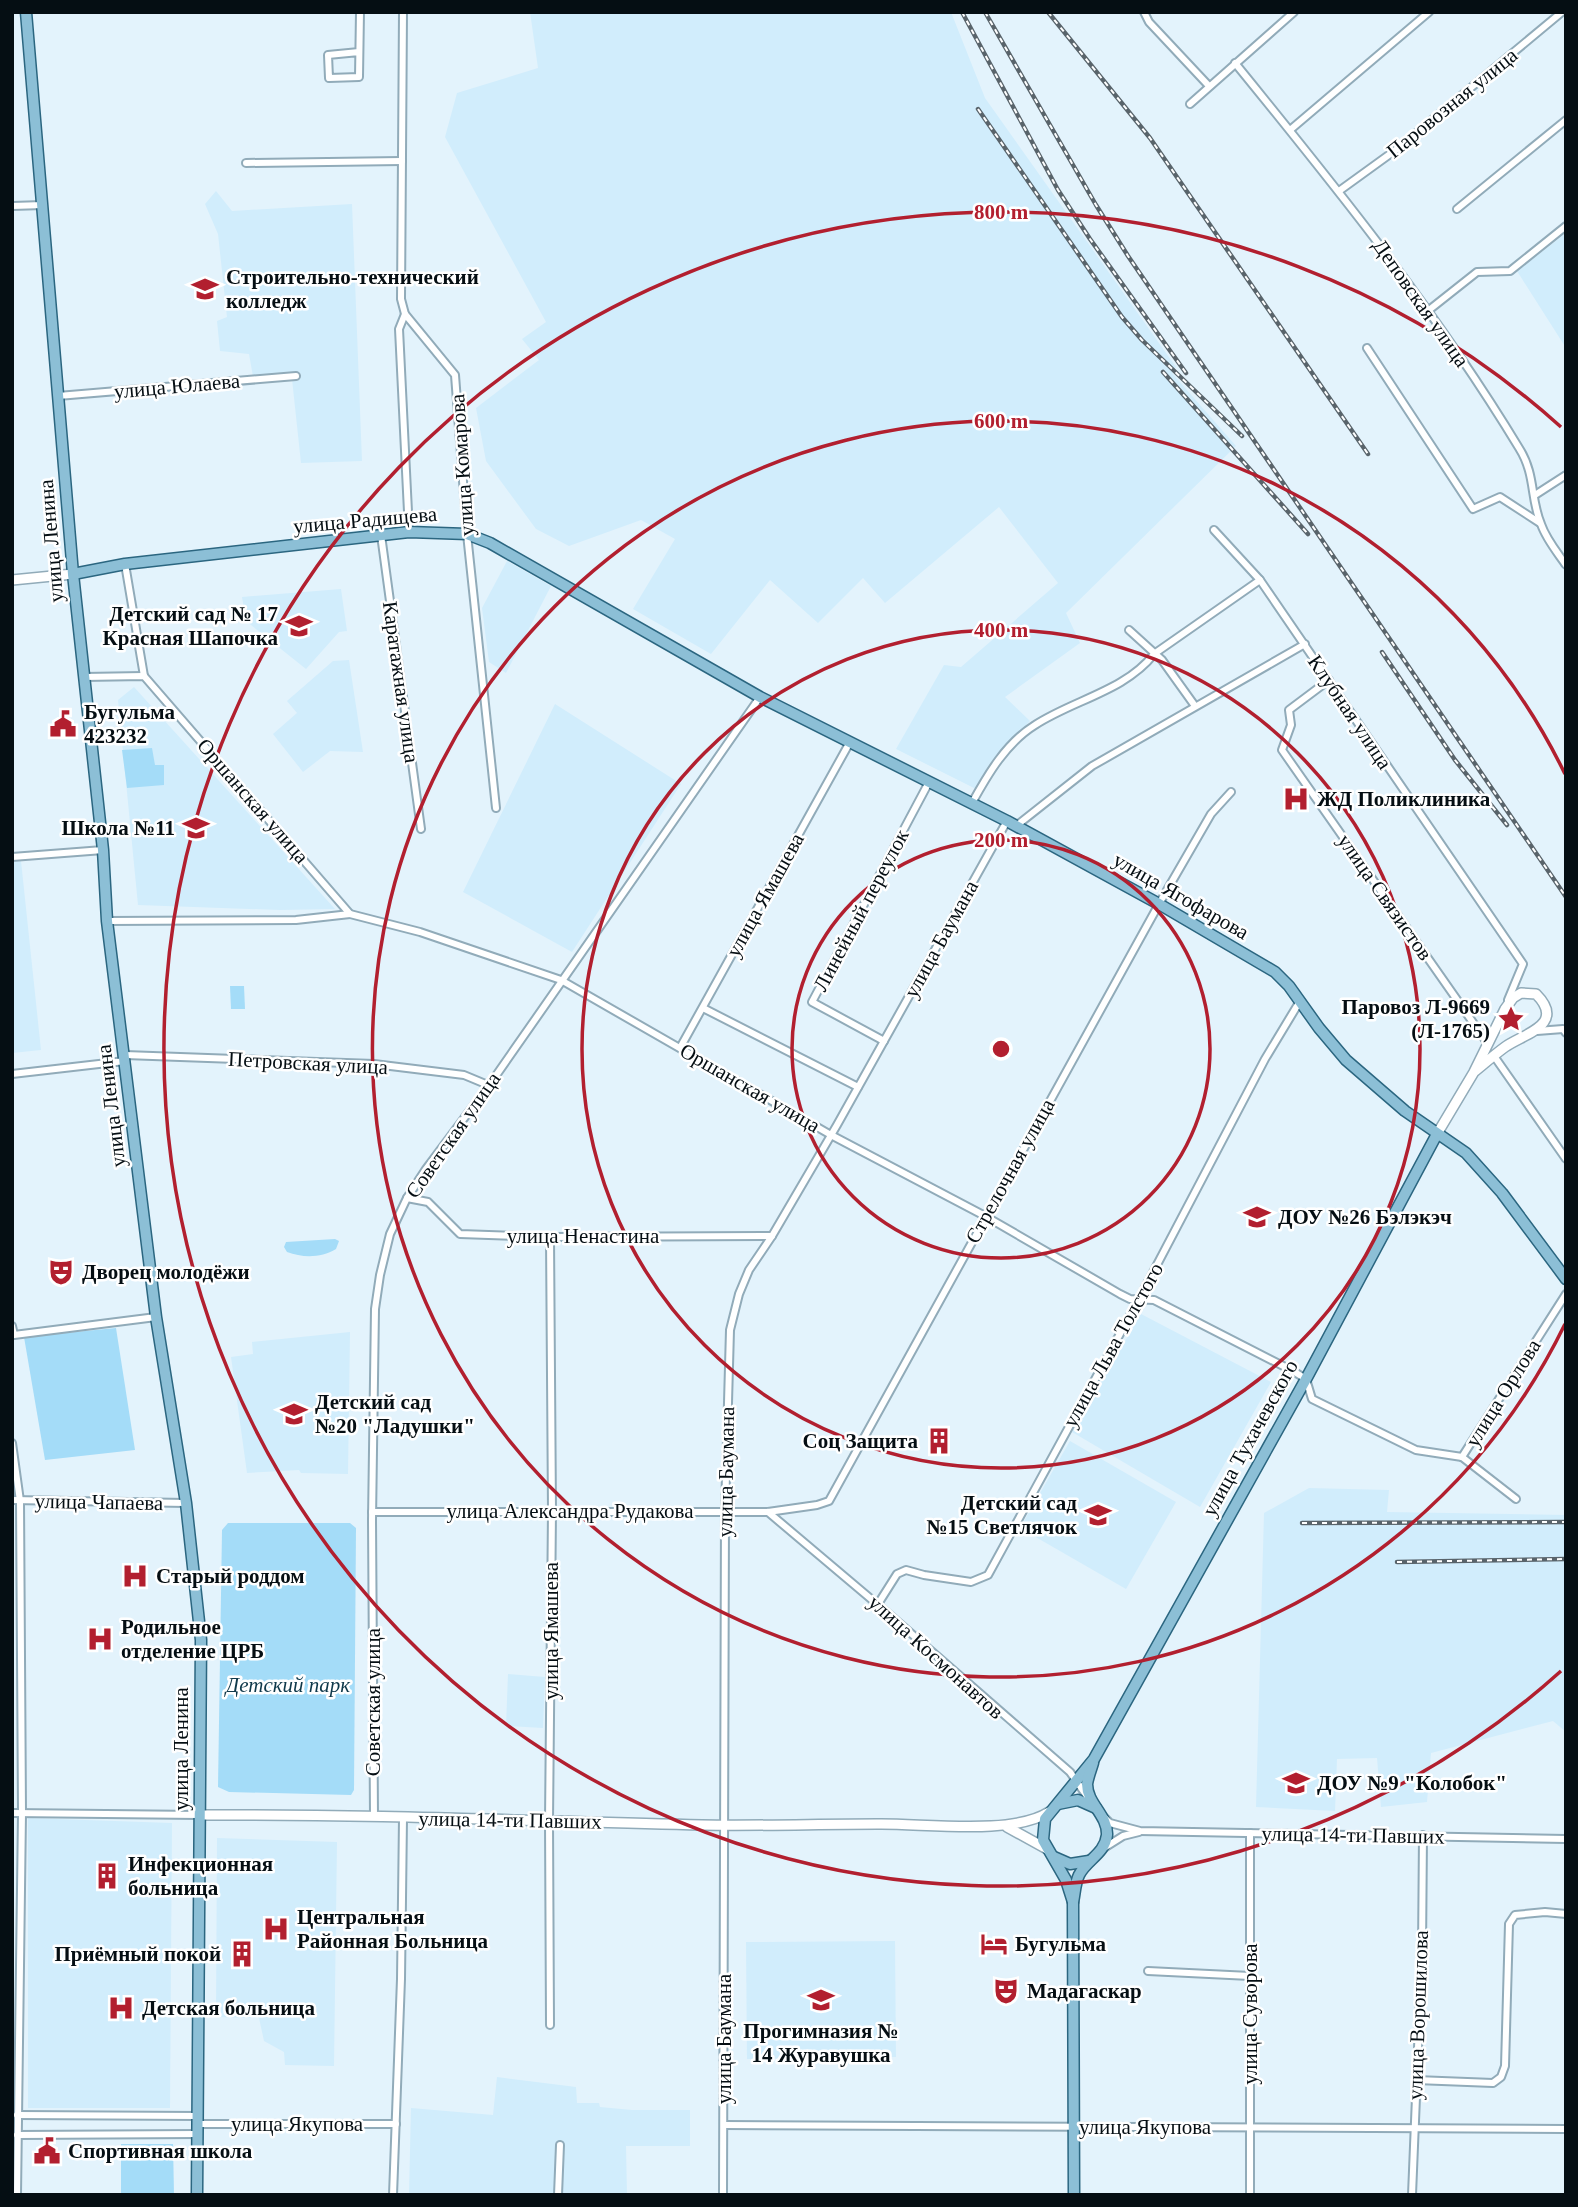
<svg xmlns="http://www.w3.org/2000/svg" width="1578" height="2207" viewBox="0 0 1578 2207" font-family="Georgia,serif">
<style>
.built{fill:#d1edfc}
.green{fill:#a4dcf8}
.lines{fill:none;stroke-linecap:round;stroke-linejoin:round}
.street-casing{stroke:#91abb9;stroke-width:10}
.secondary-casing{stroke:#91abb9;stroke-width:12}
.primary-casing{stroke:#2b6680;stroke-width:13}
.street{stroke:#fff;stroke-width:6}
.secondary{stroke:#fff;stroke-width:9}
.primary{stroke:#8cbfd6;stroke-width:10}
.rail-casing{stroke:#59646b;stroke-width:4.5}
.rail{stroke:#fff;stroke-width:2;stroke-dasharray:5;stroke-linecap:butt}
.ring{fill:none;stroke:#b21f2f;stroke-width:3.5}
.labels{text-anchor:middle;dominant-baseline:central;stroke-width:5;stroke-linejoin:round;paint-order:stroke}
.street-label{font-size:21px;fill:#050e13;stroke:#fff}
.poi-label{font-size:21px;font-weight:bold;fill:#050e13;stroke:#fff;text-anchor:start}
.park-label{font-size:21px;font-style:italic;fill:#0f394b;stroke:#fff}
.centre{fill:#b21f2f;stroke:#fff;stroke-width:3.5}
.ring-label{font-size:21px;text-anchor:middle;font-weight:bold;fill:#b21f2f;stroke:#fff;stroke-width:5;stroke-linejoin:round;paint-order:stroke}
</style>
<rect width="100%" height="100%" fill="#e3f3fc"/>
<g class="built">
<polygon points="530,12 951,12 985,98 1176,367 1172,373 1236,446 1066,613 1080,643 1005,697 1030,721 995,759 976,789 896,749 944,665 961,667 1058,583 999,507 885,603 863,578 818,623 770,580 711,654 633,609 675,539 641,520 569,546 536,529 486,461 476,408 539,360 522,339 546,322 445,137 457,93 538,68"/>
<polygon points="216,191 232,211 352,204 362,461 301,463 292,379 254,382 249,354 220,351 217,321 227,317 218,234 205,204"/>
<polygon points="1566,233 1566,348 1517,271"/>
<polygon points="507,561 551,586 506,673 489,662 482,608"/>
<polygon points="341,589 347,631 339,632 306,669 246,621 242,597"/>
<polygon points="349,660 363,752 330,751 303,772 273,734 297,713 287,701 333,661"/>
<polygon points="134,687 335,909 280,910 138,905 118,700"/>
<polygon points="555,704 681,784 572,952 463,892"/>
<polygon points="21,861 41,1050 12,1053 12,862"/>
<polygon points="1141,1314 1271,1382 1200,1507 1072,1432"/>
<polygon points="350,1332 348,1474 301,1473 299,1470 247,1473 231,1357 253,1354 252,1342"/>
<polygon points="1070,1441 1176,1502 1126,1589 1020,1528"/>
<polygon points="1309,1488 1389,1490 1387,1512 1566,1515 1566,1732 1553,1721 1431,1753 1427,1802 1381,1807 1377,1758 1337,1759 1335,1811 1256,1807 1264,1513"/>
<polygon points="508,1674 545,1677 543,1728 506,1726"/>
<polygon points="28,1818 172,1823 170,2108 28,2108"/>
<polygon points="217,1838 337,1842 334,2066 285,2065 284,2052 264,2041 259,2018 216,2017"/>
<polygon points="895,1941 896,2057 747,2059 746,1942"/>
<polygon points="497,2077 576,2087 577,2103 599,2103 600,2107 632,2110 690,2110 690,2146 626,2146 627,2195 409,2195 411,2108 493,2115"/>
</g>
<g class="green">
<polygon points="152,748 155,765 164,765 164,785 127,788 122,750"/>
<polygon points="230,986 244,986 245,1009 231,1009"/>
<path d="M335,1239L339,1241L336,1249C321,1258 303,1258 287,1252L284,1247L286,1242Z"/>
<polygon points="116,1328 135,1450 45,1460 24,1337"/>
<polygon points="228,1523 350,1523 356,1528 354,1790 351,1795 229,1792 218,1787 222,1530"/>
<polygon points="121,2144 173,2144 174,2195 121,2195"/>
</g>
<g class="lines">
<g class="street-casing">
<g id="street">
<polyline points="403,12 401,299 405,314 455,375 467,534 496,808"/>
<polyline points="1144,12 1149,22 1209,86"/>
<polyline points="359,52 328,55 329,78 359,77 360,12"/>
<path d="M1235,63C1336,187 1436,311 1519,448C1536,475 1530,498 1541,524C1546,539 1557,552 1566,565"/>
<polyline points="1190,104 1294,12"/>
<polyline points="1290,130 1429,12"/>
<polyline points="246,163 402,161"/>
<polyline points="1339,191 1397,149 1562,12"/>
<polyline points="12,206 43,205"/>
<polyline points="1457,209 1566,120"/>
<polyline points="1429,310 1477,272 1510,271 1566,226"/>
<polyline points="405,314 399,329 409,532"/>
<polyline points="1367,348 1473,509 1500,497 1540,523"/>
<polyline points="58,396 296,376"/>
<polyline points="1535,495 1566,475"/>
<polyline points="1214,530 1260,580 1523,964 1508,1000"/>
<polyline points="381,535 421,829"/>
<polyline points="125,564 144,676"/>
<polyline points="1129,630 1162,660 1195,706"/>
<polyline points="84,677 144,676 350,914 420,932 561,980 831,1135 985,1216 1120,1294 1130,1299 1154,1300 1293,1371 1306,1379 1312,1399 1416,1450 1462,1457"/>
<polyline points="1329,680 1289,710 1291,725 1282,750 1488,1044"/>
<path d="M972,803C988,774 1006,743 1035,725C1073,700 1125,691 1154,654L1260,580"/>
<polyline points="1016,826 1092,766 1305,644"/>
<polyline points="12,857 103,850"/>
<polyline points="107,921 296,920 350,914"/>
<polyline points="703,1008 858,1087"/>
<polyline points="1537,1031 1563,1029 1566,1033"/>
<polyline points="884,1041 812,1002 929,782"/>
<polyline points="680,1048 850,742"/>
<polyline points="125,1055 374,1064 464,1075 488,1085"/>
<polyline points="1494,1056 1566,1159"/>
<polyline points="12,1074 125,1061"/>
<polyline points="407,1198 428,1202 460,1234 550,1237 772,1236"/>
<polyline points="550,1237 552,1511 549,1821 550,2025"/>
<polyline points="12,1326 14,1335 156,1317"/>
<polyline points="12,1443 20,1501 22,1813 17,2195"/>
<polyline points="1462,1457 1566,1294"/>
<polyline points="1462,1457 1516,1499"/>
<polyline points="12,1500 186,1503"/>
<polyline points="372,1512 768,1512 817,1505 829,1501 1159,904 1211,814 1231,792"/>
<polyline points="768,1512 890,1615 1070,1772 1089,1799"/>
<polyline points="878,1604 897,1574 906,1570 924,1575 971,1582 988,1575 1139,1299 1265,1059 1300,1001"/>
<polyline points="12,1813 199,1815"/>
<polyline points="374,1817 372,1520 375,1309 380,1275 390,1234 407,1198 426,1169 495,1077 760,697"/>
<polyline points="1105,1818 1110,1823 1140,1831 1566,1839"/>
<polyline points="1104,1848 1123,1836 1139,1832"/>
<polyline points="1148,1971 1250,1976"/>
<polyline points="1416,2080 1493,2083 1501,2077 1505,2066 1509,1924 1515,1915 1545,1912 1566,1914"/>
<polyline points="17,2115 198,2116"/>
<polyline points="198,2124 396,2124"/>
<polyline points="724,2125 1566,2129"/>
<polyline points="17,2135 198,2134"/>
<polyline points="393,2195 401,1979 403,1818"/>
<polyline points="558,2195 560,2145"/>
<polyline points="723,2195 725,1511 730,1330 739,1294 749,1270 772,1236 837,1125 1007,821"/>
<polyline points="1250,2195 1250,1833"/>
<polyline points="1412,2195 1422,1950 1423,1835"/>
</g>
</g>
<g class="secondary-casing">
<g id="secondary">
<polyline points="12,580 73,574"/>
<path d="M1437,1134L1474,1072L1505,1009L1513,998L1521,993L1536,994C1567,1025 1523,1034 1505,1047C1494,1055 1484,1064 1474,1072"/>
<path d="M199,1815C367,1814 535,1821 702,1825C761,1826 819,1824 877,1824C923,1823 1012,1836 1049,1812"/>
<polyline points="1007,1827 1047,1849"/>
</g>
</g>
<g class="primary-casing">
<g id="primary">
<polyline points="26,12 73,574 103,850 107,921 156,1317 186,1503 201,1640 197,2195"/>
<polyline points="73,574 125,564 409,532 467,534 490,543 760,697 1007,821 1159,904 1275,972 1289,986 1319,1028 1346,1060 1405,1111 1466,1153 1502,1193 1566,1279"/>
<polyline points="1058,1804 1078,1800 1096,1808"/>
<polyline points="1054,1857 1070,1864 1089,1861"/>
<polyline points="1073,1902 1066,1880 1043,1840 1045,1819 1094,1759 1306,1379 1437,1134"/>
<path d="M1074,2195L1073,1902C1075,1893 1075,1883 1079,1875C1086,1860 1105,1854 1107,1835C1108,1815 1087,1804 1087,1784C1088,1777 1091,1770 1093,1763"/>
</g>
</g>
<use href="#street" class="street"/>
<use href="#secondary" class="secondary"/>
<use href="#primary" class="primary"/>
<g class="rail-casing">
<g id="rail">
<polyline points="962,12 1058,190 1090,239 1186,373"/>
<polyline points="985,12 1096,205 1128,256 1566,897"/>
<polyline points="1048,12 1150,138 1368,454"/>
<polyline points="978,109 1122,317 1142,340 1242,436"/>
<polyline points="1163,372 1308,534"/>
<polyline points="1382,652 1455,760 1507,825"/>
<polyline points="1302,1523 1566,1522"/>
<polyline points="1397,1562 1566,1559"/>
</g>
</g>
<use href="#rail" class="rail"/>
</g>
<g class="ring">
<circle cx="1001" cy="1049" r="209"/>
<circle cx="1001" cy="1049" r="419"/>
<path d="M1565 1324A628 628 0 1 1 1565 774"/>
<path d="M1561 1671A837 837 0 1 1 1561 427"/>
</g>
<defs>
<g id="university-bare" transform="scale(2.1)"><path d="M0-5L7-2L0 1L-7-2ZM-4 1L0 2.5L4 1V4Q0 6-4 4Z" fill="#b21f2f" stroke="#fff" stroke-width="2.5" paint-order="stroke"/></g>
<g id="school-bare" transform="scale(2.1)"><path d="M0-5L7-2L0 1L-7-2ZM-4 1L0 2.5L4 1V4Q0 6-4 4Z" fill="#b21f2f" stroke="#fff" stroke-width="2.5" paint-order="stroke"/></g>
<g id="civic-bare" transform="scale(2.1)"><path d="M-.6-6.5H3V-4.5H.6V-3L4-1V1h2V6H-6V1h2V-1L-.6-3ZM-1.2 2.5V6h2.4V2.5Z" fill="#b21f2f" stroke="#fff" stroke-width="2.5" paint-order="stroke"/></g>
<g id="hospital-bare" transform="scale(2.1)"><path d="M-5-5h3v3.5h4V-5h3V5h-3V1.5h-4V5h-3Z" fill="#b21f2f" stroke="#fff" stroke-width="2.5" paint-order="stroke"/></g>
<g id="sight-bare" transform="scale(2.1)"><path d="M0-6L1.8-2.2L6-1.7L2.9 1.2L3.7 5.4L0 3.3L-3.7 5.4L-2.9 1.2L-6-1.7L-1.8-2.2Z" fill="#b21f2f" stroke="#fff" stroke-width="2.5" paint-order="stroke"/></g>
<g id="theatre-bare" transform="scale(2.1)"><path d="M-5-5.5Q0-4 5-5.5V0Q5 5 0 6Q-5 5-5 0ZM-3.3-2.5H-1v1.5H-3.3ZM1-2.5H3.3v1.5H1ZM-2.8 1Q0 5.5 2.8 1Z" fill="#b21f2f" stroke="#fff" stroke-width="2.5" paint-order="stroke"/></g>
<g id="building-bare" transform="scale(2.1)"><path d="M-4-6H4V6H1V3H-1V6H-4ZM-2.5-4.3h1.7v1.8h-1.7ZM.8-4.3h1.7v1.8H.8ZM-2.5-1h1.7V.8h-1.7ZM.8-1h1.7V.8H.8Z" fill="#b21f2f" stroke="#fff" stroke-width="2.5" paint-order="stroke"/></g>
<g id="hotel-bare" transform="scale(2.1)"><path d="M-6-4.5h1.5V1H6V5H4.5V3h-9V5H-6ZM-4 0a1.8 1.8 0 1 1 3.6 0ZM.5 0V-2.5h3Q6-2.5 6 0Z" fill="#b21f2f" stroke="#fff" stroke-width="2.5" paint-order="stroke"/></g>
</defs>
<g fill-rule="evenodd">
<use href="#university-bare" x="205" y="289"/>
<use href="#school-bare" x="299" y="626"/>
<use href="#civic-bare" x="63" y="724"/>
<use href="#hospital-bare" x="1296" y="799"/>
<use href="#school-bare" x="196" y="828"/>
<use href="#sight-bare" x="1511" y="1019"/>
<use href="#school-bare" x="1257" y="1217"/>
<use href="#theatre-bare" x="61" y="1272"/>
<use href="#school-bare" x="294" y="1414"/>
<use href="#building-bare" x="939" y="1441"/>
<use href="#school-bare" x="1098" y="1515"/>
<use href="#hospital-bare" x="135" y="1576"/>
<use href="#hospital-bare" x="100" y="1639"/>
<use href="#school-bare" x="1296" y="1783"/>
<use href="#building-bare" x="107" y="1876"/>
<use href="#hospital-bare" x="276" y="1929"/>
<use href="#hotel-bare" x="994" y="1944"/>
<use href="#building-bare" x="242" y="1954"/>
<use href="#theatre-bare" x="1006" y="1991"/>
<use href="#school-bare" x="821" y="2000"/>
<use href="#hospital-bare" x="121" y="2008"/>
<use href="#civic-bare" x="47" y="2151"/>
</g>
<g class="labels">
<g class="street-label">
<text transform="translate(1452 103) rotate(-39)">Паровозная улица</text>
<text transform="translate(1421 303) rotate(55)">Деповская улица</text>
<text transform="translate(177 386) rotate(-5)">улица Юлаева</text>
<text transform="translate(462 465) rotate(-94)">улица Комарова</text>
<text transform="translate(365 520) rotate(-5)">улица Радищева</text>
<text transform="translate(51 541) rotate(-95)">улица Ленина</text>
<text transform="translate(401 682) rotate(82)">Каратажная улица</text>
<text transform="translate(1350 712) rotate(56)">Клубная улица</text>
<text transform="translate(253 801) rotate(49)">Оршанская улица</text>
<text transform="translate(765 895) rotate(-61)">улица Ямашева</text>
<text transform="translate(1181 896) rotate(30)">улица Ягофарова</text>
<text transform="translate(1385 897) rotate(55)">улица Связистов</text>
<text transform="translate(861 910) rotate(-62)">Линейный переулок</text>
<text transform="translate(941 939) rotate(-61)">улица Баумана</text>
<text transform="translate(308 1063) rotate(3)">Петровская улица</text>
<text transform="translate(750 1088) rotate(30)">Оршанская улица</text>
<text transform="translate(111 1106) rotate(-97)">улица Ленина</text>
<text transform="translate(453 1135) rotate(-55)">Советская улица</text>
<text transform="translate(1010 1171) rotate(-61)">Стрелочная улица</text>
<text x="583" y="1236">улица Ненастина</text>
<text transform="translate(1113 1345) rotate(-61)">улица Льва Толстого</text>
<text transform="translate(1503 1393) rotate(-58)">улица Орлова</text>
<text transform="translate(1250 1438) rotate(-61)">улица Тухачевского</text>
<text transform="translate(726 1472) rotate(-89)">улица Баумана</text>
<text transform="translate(99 1502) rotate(1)">улица Чапаева</text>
<text x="570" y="1511">улица Александра Рудакова</text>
<text transform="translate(551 1631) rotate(-90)">улица Ямашева</text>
<text transform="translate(936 1657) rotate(42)">улица Космонавтов</text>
<text transform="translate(373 1702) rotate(-90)">Советская улица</text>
<text transform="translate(181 1749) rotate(-90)">улица Ленина</text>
<text transform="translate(510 1820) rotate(1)">улица 14-ти Павших</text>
<text transform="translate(1353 1835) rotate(1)">улица 14-ти Павших</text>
<text transform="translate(1250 2014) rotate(-90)">улица Суворова</text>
<text transform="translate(1418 2015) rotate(-88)">улица Ворошилова</text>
<text transform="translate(724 2039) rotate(-90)">улица Баумана</text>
<text x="297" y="2124">улица Якупова</text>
<text x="1145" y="2127">улица Якупова</text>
</g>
<g class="poi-label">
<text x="226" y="277">Строительно-технический<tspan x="226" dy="24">колледж</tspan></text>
<text x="278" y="614" text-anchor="end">Детский сад № 17<tspan x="278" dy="24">Красная Шапочка</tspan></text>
<text x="84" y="712">Бугульма<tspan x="84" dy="24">423232</tspan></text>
<text x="1317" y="799">ЖД Поликлиника</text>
<text x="175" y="828" text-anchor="end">Школа №11</text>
<text x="1490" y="1007" text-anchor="end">Паровоз Л-9669<tspan x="1490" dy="24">(Л-1765)</tspan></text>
<text x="1278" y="1217">ДОУ №26 Бэлэкэч</text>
<text x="82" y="1272">Дворец молодёжи</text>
<text x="315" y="1402">Детский сад<tspan x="315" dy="24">№20 "Ладушки"</tspan></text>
<text x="918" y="1441" text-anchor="end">Соц Защита</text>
<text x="1077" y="1503" text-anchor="end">Детский сад<tspan x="1077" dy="24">№15 Светлячок</tspan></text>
<text x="156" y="1576">Старый роддом</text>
<text x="121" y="1627">Родильное<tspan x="121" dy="24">отделение ЦРБ</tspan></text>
<text x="1317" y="1783">ДОУ №9 "Колобок"</text>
<text x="128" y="1864">Инфекционная<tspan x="128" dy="24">больница</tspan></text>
<text x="297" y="1917">Центральная<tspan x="297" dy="24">Районная Больница</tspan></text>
<text x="1015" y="1944">Бугульма</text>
<text x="221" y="1954" text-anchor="end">Приёмный покой</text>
<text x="1027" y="1991">Мадагаскар</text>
<text x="142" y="2008">Детская больница</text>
<text x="821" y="2031" text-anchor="middle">Прогимназия №<tspan x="821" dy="24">14 Журавушка</tspan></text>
<text x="68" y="2151">Спортивная школа</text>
</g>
<g class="park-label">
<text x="288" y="1685">Детский парк</text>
</g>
</g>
<circle cx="1001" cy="1049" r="10" class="centre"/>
<g class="ring-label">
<text x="1001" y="219">800 m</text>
<text x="1001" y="428">600 m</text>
<text x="1001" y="637">400 m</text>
<text x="1001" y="847">200 m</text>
</g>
<rect width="1578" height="2207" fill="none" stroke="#050e13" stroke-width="28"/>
</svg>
